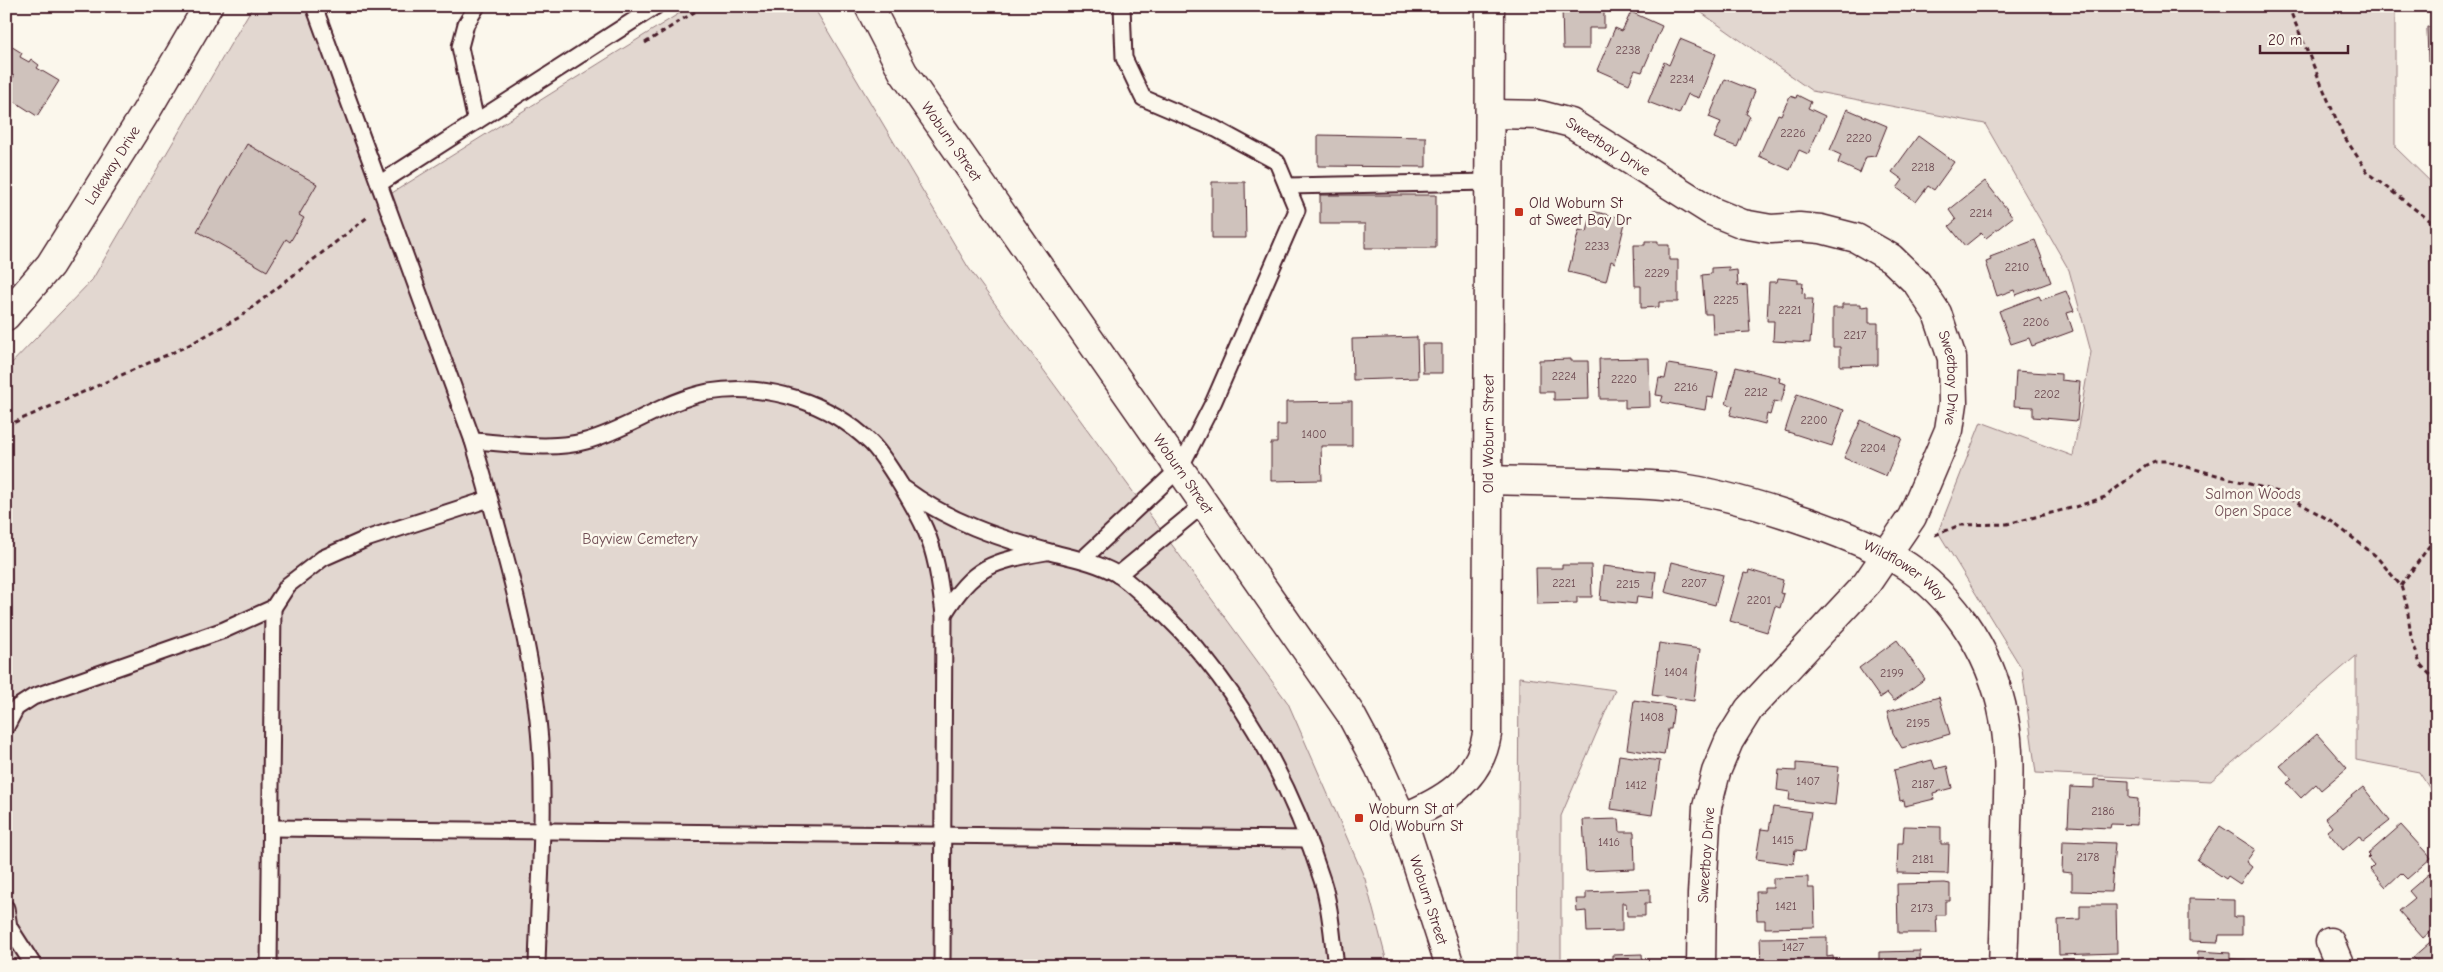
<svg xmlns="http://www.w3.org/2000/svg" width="2443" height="972" viewBox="0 0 2443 972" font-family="'Comic Neue',sans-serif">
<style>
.green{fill:#e2d7d0;stroke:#967b7e}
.building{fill:#cfc2bc;stroke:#4a1f2b}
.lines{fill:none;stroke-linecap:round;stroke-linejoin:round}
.service-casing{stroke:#4a1f2b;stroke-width:19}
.minor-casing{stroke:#4a1f2b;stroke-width:31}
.tertiary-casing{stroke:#4a1f2b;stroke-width:31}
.secondary-casing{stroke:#4a1f2b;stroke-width:31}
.path{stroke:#4a1f2b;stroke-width:3;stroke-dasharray:5 4;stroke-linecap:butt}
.service{stroke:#fbf7ec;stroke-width:15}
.minor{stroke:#fbf7ec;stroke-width:28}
.tertiary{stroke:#fbf7ec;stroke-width:28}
.secondary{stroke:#fbf7ec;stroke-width:28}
.poi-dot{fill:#c8321e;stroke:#fbf7ec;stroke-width:2}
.labels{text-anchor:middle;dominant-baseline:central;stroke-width:5;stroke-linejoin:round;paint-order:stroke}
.number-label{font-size:12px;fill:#6b484f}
.street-label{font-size:15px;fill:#4a1f2b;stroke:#fbf7ec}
.poi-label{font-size:15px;fill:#4a1f2b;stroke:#fbf7ec;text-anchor:start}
.park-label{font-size:15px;fill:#704d54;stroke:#fbf7ec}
</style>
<rect width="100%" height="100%" fill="#fbf7ec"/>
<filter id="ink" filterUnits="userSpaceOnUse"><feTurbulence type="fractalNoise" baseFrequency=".02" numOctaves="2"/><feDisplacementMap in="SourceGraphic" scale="10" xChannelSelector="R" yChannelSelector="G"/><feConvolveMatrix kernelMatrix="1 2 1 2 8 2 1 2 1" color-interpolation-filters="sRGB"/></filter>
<g filter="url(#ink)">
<g class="green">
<polygon points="253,6 323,6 392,193 691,6 813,6 968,267 1288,703 1365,879 1388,966 6,966 6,369 92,280"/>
<polygon points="1692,6 2395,6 2395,147 2437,188 2437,800 2419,772 2356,760 2356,656 2211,781 2036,773 2022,669 1938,532 1981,422 2073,456 2091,352 2069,270 1985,124 1812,91"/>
<polygon points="1519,677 1615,690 1561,816 1561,966 1517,966"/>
</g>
<g class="building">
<polygon points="1562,6 1604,6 1604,28 1589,28 1589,49 1563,49"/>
<polygon points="1631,12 1662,26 1642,72 1635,70 1629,84 1597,70 1615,28 1622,31"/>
<polygon points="2427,27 2437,27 2437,61 2428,61"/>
<polygon points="1680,39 1716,54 1699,98 1688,94 1679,114 1648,102 1664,62 1669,65"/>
<polygon points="6,43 22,53 20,57 29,62 31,59 39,65 37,68 59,81 37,116 6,96 6,89 14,76 6,72"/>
<polygon points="1725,79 1755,91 1746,114 1750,116 1737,147 1714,138 1721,122 1709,117"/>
<polygon points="1797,95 1811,102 1808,108 1825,116 1808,154 1799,150 1790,170 1759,156 1778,114 1781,115 1790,96 1796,98"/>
<polygon points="1847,109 1887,126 1875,156 1866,157 1860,173 1838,163 1841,155 1830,150"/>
<polygon points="1318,135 1426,137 1426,167 1318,166"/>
<polygon points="1918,136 1954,162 1934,190 1928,186 1916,202 1897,188 1903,180 1892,172"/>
<polygon points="247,144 317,184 299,215 304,218 290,242 286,239 267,271 197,231"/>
<polygon points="1985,181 2013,217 1986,238 1981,233 1965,246 1949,226 1956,220 1949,210"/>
<polygon points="1212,182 1245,182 1246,238 1212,238"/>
<polygon points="1320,195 1436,195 1436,248 1365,248 1365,224 1320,224"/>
<polygon points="1592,211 1626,219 1615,263 1611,261 1606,281 1568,272 1579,230 1587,232"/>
<polygon points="2035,240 2051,282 2016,295 2014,290 1997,296 1986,262 1991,260 1990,257"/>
<polygon points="1645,241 1658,241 1658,245 1669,245 1669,260 1678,260 1678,302 1659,302 1659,307 1641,308 1641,286 1635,286 1634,245 1645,245"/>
<polygon points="1729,267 1729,271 1737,270 1738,286 1747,285 1750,332 1713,334 1712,314 1705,314 1702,275 1711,274 1711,268"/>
<polygon points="1778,278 1798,280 1798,283 1803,283 1802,293 1805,294 1805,299 1813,299 1810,343 1773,341 1774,321 1767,321 1769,282 1777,282"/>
<polygon points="2066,291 2074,311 2067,313 2073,331 2032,346 2029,338 2011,344 1999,311 2039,296 2041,300"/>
<polygon points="1842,304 1861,304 1861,307 1869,306 1869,323 1878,323 1878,365 1840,366 1840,347 1833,347 1833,308 1842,308"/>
<polygon points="1417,337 1418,378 1353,380 1352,339"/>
<polygon points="1422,344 1442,344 1442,373 1423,373"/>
<polygon points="1649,358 1650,407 1625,408 1625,399 1600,399 1599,359"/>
<polygon points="1571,359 1571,361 1588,361 1589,399 1554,400 1554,392 1539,392 1539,360"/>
<polygon points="1668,364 1718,372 1713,398 1707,397 1705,410 1661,402 1663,396 1656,395 1659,378 1665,379"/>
<polygon points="1736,367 1780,378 1779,382 1786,384 1781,403 1774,401 1770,415 1767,414 1765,424 1730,415 1733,406 1726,404"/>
<polygon points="2016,371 2061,374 2061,380 2080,382 2077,421 2033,417 2033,407 2014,406"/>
<polygon points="1797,394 1844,410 1832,446 1785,431"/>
<polygon points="1352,401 1352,446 1321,446 1322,480 1271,481 1271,443 1277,443 1277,425 1286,425 1286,402"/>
<polygon points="1861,420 1902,438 1886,476 1844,458"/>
<polygon points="1672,562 1723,575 1715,605 1665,592"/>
<polygon points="1562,565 1591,565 1592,597 1577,597 1577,603 1537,604 1536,568 1562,568"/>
<polygon points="1603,566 1656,572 1653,598 1637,596 1636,604 1600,600"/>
<polygon points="1749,570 1783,580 1780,593 1784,594 1780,608 1775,606 1767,632 1730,621 1744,573 1748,574"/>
<polygon points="1897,640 1925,679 1894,701 1887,693 1880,698 1859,668"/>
<polygon points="1659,643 1700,649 1694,701 1652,695"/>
<polygon points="1939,697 1950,734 1902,748 1893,733 1887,712"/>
<polygon points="1634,700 1674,706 1671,729 1668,729 1664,755 1627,749"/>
<polygon points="2317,734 2347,768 2321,790 2316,784 2301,798 2287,783 2292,779 2280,766"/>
<polygon points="1619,755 1660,761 1652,815 1611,809"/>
<polygon points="1932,760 1935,769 1947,766 1952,788 1933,793 1934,799 1905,806 1904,800 1900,801 1894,770"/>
<polygon points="1796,763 1839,767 1835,805 1789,800 1790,792 1777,790 1779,770 1796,771"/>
<polygon points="2094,779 2129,781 2129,798 2138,799 2137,825 2111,824 2110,828 2068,826 2070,787 2094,788"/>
<polygon points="2363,787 2390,821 2363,842 2359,836 2343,850 2327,831 2332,827 2325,818"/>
<polygon points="1773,807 1811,812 1805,851 1795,850 1793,864 1756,859 1761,829 1769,830"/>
<polygon points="1619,819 1620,832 1634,832 1635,869 1586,871 1583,820"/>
<polygon points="2401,825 2431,858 2407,879 2401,873 2386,887 2370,869 2374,865 2368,858 2370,856 2368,854"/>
<polygon points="1904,826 1941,827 1941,844 1949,844 1948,874 1897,873 1898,843 1903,843"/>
<polygon points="2220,826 2255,849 2246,862 2252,867 2240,884 2228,876 2226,879 2197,860"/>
<polygon points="2063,841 2115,843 2111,892 2072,891 2072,873 2062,872"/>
<polygon points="2437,867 2437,926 2423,938 2399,911 2415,898 2409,891"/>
<polygon points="1808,877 1808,888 1814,888 1815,927 1765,928 1765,920 1757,920 1756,892 1764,892 1764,888 1773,888 1773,878"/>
<polygon points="1945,883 1950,884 1950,901 1945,901 1945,915 1936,915 1937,933 1898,933 1897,884"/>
<polygon points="1650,889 1650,903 1645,903 1645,916 1627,916 1626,903 1622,903 1622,931 1587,932 1586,911 1577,912 1576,899 1586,899 1586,892"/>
<polygon points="2189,899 2234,900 2234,917 2242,917 2242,935 2219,935 2218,942 2189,941"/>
<polygon points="2080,905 2116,905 2117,953 2059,955 2058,920 2080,919"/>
<polygon points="2437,936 2437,966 2416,966 2419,963 2413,957"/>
<polygon points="1827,937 1827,957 1833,956 1834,966 1761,966 1760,938"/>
<polygon points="1920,951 1920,963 1936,963 1936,966 1879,966 1879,952"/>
<polygon points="2198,951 2230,953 2230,959 2247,960 2246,966 2194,966 2197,965"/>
<polygon points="1642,954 1643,966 1575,966 1575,963 1580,963 1580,960 1612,959 1612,955"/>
<polygon points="2113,960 2113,966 2058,966 2058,961"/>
</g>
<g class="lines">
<g class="service-casing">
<g id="service">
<path d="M314,6L473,441C509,443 551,451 586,441C629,429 664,401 708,392C767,382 829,402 871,443C886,458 916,509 925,529C937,556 940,585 944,614L942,966"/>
<polyline points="476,122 460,47 466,24 477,6"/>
<polyline points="379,184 656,6"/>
<polyline points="1287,186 1489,182"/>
<path d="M473,441C499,532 528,626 538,720C547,800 539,885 537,966"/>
<path d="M905,489C948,521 998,538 1050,552C1073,558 1096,562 1117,574C1130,582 1141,594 1152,603C1232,674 1290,779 1322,880C1331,907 1332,938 1336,966"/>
<polyline points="1083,559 1180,468 1214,401 1297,210 1277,162 1216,129 1143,98 1124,58 1122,6"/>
<polyline points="1118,575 1204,504"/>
<path d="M944,614C973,566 993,561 1046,552"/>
<polyline points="6,727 16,708 33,697 224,630 273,608 288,585 323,558 366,539 489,499"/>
<polyline points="271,828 1308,839"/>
<polyline points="6,908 9,927 34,966"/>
<polyline points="269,966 273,608"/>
</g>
</g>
<g class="minor-casing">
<g id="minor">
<path id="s1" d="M1490,114L1540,115L1571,123L1711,211L1743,224L1771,229L1799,227L1821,229L1856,238L1891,258L1917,283L1937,313L1952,358L1953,403L1949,430L1912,517L1867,583L1749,709L1729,741L1716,772L1707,807L1702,894L1701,966"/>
<path id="s2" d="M1488,480C1550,482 1613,481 1675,487C1713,492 1748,502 1785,514C1819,525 1854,538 1886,554C1948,585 1992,651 2004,718C2011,753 2008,791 2007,826C2006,873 2005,919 2003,966"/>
<path id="s3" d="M1402,818C1442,802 1480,781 1487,734L1490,6"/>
<polyline points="2330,942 2340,966"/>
</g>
</g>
<g class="tertiary-casing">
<g id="tertiary">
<path id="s4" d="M869,6L903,72L1350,713L1379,767L1402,818L1450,966"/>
</g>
</g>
<g class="secondary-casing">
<g id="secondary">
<path id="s5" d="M6,316L50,265L144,115L208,6"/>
</g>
</g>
<g class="path">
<polyline points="2288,6 2343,135 2369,174 2437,226"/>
<polyline points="645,43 704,6"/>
<polyline points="6,426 185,347 240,317 369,216"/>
<polyline points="1935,535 1960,525 2007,524 2075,507 2105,497 2146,465 2155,461 2166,461 2282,493 2331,521 2376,556 2401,586 2407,606 2411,636 2420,664 2437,682"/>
<polyline points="2401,586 2437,535"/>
</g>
<use href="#service" class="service"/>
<use href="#minor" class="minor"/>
<use href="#tertiary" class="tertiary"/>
<use href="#secondary" class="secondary"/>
</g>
</g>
<g class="poi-dot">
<rect x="1514" y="207" width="10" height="10" rx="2.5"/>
<rect x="1354" y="813" width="10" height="10" rx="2.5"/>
</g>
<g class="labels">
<g class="number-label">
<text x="1628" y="50">2238</text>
<text x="1682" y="79">2234</text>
<text x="1793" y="133">2226</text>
<text x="1859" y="138">2220</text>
<text x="1923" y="167">2218</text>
<text x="1981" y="213">2214</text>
<text x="1597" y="246">2233</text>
<text x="2017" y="267">2210</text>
<text x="1657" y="273">2229</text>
<text x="1726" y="300">2225</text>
<text x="1790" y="310">2221</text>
<text x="2036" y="322">2206</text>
<text x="1855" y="335">2217</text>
<text x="1564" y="376">2224</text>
<text x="1624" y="379">2220</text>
<text x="1686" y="387">2216</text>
<text x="1756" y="392">2212</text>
<text x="2047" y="394">2202</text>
<text x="1814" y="420">2200</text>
<text x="1314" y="434">1400</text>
<text x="1873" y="448">2204</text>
<text x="1564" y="583">2221</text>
<text x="1694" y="583">2207</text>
<text x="1628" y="584">2215</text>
<text x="1759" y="600">2201</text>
<text x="1676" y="672">1404</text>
<text x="1892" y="673">2199</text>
<text x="1652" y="717">1408</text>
<text x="1918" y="723">2195</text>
<text x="1808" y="781">1407</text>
<text x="1923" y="784">2187</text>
<text x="1636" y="785">1412</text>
<text x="2103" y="811">2186</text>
<text x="1783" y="840">1415</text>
<text x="1609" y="842">1416</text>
<text x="2088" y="857">2178</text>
<text x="1923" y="859">2181</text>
<text x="1786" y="906">1421</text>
<text x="1922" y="908">2173</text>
<text x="1793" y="947">1427</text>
</g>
<g class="street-label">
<text stroke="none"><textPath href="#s4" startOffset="159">Woburn Street</textPath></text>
<text stroke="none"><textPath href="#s1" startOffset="126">Sweetbay Drive</textPath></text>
<text stroke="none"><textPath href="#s5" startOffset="185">Lakeway Drive</textPath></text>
<text stroke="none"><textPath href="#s1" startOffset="576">Sweetbay Drive</textPath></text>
<text stroke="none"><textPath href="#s3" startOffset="426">Old Woburn Street</textPath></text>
<text stroke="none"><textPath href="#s4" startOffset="564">Woburn Street</textPath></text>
<text stroke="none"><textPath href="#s2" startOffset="434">Wildflower Way</textPath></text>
<text transform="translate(1706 855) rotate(-86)">Sweetbay Drive</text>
<text stroke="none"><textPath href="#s4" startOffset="1059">Woburn Street</textPath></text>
</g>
<g class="poi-label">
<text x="1529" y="203">Old Woburn St<tspan x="1529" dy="17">at Sweet Bay Dr</tspan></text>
<text x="1369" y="809">Woburn St at<tspan x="1369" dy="17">Old Woburn St</tspan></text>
</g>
<g class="park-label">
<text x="2253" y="494">Salmon Woods<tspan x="2253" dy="17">Open Space</tspan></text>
<text x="640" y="539">Bayview Cemetery</text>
</g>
</g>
<rect width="2443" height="972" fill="none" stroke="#fbf7ec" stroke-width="25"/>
<rect x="12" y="12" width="2418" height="947" fill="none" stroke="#4a1f2b" stroke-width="2" filter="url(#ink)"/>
<path d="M2260 45v8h88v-8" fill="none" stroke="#4a1f2b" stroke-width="2.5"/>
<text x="2268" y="45" font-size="15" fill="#4a1f2b" stroke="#fbf7ec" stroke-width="4" paint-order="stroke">20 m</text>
</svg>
